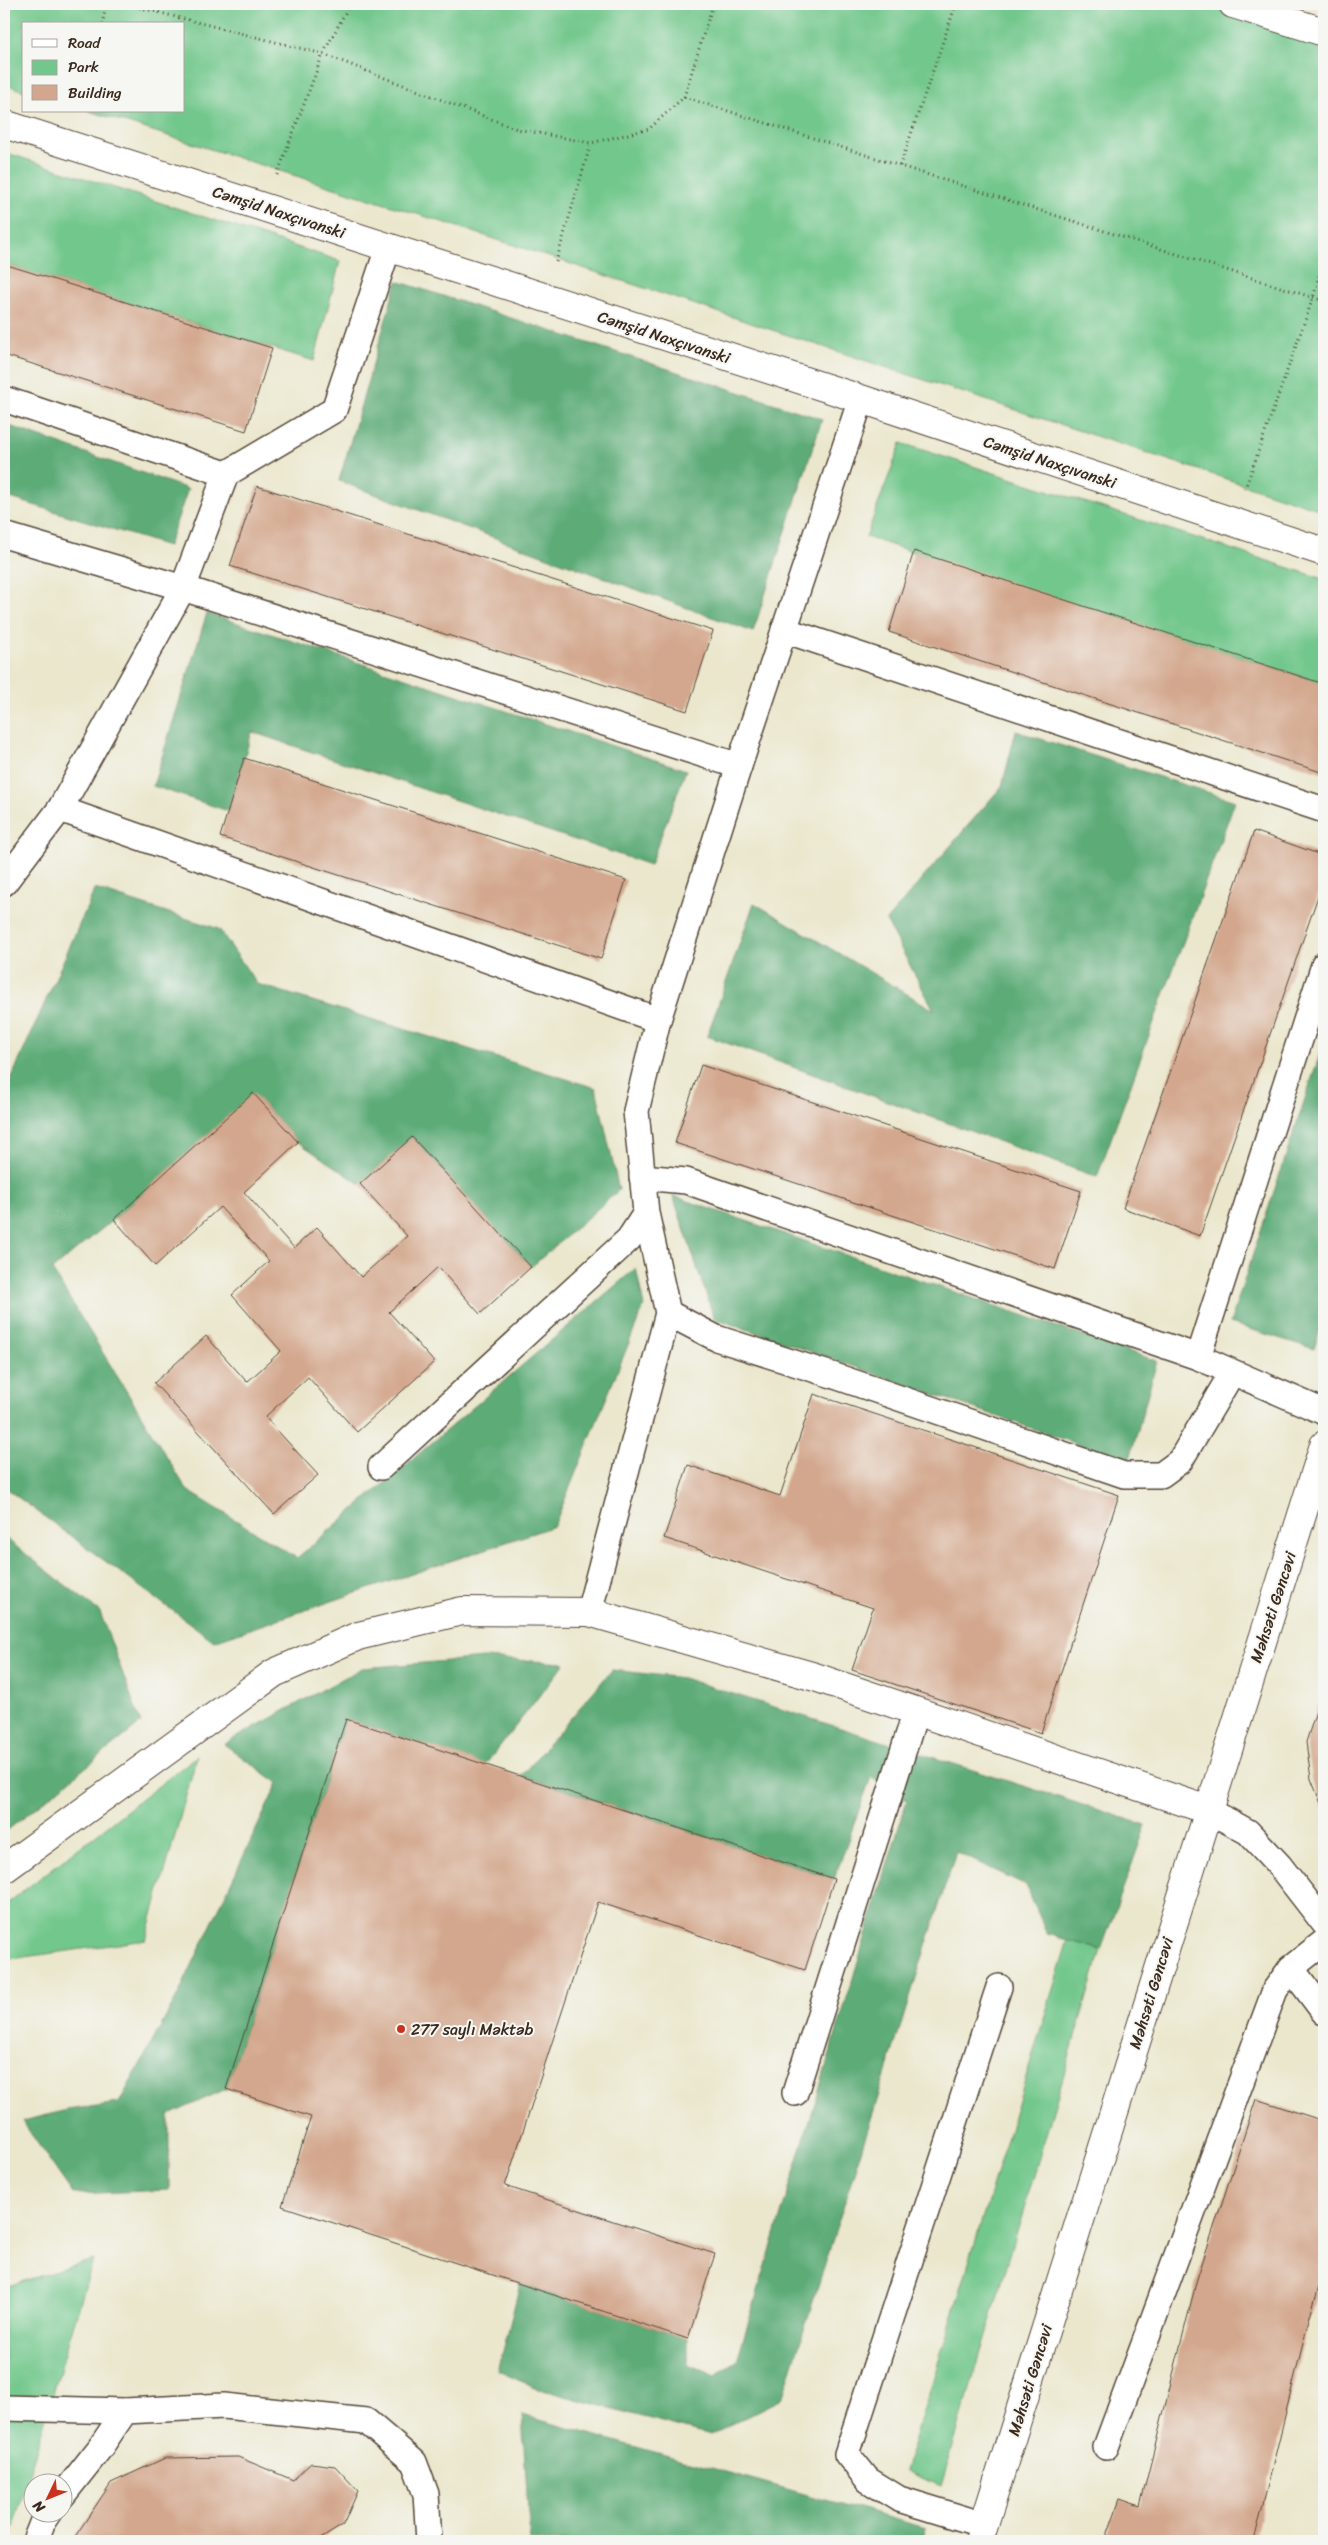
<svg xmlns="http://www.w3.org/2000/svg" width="1328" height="2545" viewBox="0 0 1328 2545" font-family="Sriracha,sans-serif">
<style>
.green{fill:#72c78c;stroke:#567855}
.forest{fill:#5dac78;stroke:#4c6b4b}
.building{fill:#d3a78d}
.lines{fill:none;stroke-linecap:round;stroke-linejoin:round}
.lane-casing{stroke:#554638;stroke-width:28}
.street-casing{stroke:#554638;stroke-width:30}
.path{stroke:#554638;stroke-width:3;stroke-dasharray:1 4;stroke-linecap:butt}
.lane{stroke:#fff;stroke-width:25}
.street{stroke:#fff;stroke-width:28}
.poi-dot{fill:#c8321e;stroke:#f6f6f2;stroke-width:2}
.labels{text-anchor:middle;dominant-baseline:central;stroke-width:4;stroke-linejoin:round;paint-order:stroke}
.street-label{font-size:16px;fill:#3b2a1e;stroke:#f6f6f2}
.poi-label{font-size:16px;fill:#3b2a1e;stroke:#f6f6f2;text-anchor:start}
</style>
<rect width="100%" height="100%" fill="#f6f6f2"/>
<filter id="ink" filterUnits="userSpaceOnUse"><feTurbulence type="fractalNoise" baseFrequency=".02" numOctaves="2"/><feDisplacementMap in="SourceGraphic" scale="10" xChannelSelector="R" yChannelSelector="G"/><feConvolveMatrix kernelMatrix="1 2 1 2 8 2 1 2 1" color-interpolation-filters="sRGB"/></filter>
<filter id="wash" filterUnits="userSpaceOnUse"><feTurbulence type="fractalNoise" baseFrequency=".0096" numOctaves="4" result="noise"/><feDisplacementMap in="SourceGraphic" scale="20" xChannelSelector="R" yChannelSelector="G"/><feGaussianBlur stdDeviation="1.12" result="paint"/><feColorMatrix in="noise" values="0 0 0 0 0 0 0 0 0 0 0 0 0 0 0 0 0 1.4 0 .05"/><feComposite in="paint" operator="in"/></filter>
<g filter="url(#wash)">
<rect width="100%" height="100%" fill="#ebe7cd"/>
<g class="green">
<polygon points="4,4 1221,4 1324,33 1324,511 449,224 89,111 184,111 184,24 24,24 24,91 4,84"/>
<polygon points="4,152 340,261 314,361 4,264"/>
<polygon points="901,443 1324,579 1324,684 866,537"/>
<polygon points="197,1756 146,1940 4,1960 4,1906"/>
<polygon points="1068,1940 1101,1950 941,2486 905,2471"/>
<polygon points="93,2260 9,2541 4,2541 4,2287"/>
</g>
<g class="forest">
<polygon points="397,281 822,419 753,632 339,481"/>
<polygon points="4,424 188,489 168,546 4,496"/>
<polygon points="207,613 686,770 650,865 252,732 228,811 153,786"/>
<polygon points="1016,731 1235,801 1097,1177 707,1036 754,903 934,1010 886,921 1002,786"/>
<polygon points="95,889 219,929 257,984 596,1088 619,1190 531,1267 412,1137 360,1184 298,1142 253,1094 114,1219 52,1270 187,1490 297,1558 636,1268 644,1306 554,1526 214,1641 4,1487 4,1095"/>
<polygon points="1324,1042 1324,1317 1314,1349 1230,1323"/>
<polygon points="673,1196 1157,1361 1129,1462 714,1318"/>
<polygon points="4,1537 100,1612 141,1723 4,1833"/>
<polygon points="484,1658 565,1663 485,1765 346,1719 226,2089 169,2115 169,2190 73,2194 22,2121 67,2110 119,2103 178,1995 278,1783 224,1744 362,1668"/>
<polygon points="612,1670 683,1678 1146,1825 1101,1950 1047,1934 1026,1885 956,1852 782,2399 710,2435 539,2389 498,2371 520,2284 688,2339 688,2364 716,2376 737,2360 907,1800 871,1777 834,1879 521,1776"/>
<polygon points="522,2415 926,2528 921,2541 530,2541"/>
</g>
<g id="blocks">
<g class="building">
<polygon points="4,264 272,348 246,431 4,355"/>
<polygon points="257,486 713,631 687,711 230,566"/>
<polygon points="914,551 1324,684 1324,773 889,632"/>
<polygon points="244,758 626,880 601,959 220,837"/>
<polygon points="1254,831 1324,856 1324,879 1200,1236 1123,1208"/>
<polygon points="701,1065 1081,1191 1055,1269 675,1143"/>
<polygon points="253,1093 298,1142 244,1192 294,1248 317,1227 361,1277 407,1236 360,1184 412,1137 531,1267 480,1314 438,1267 389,1312 434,1362 357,1432 308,1377 265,1417 318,1475 274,1514 154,1383 206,1336 247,1382 281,1351 232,1295 269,1261 220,1207 155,1266 114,1219"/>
<polygon points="814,1394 1119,1495 1041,1733 852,1670 873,1608 664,1538 688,1465 780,1496"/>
<polygon points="1324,1687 1324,1811 1311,1779 1306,1742"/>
<polygon points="346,1719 834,1879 805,1970 598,1902 505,2186 715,2254 688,2339 282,2206 311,2117 226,2089"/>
<polygon points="1256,2099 1324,2121 1324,2271 1309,2319 1254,2541 1105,2541 1120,2499 1140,2506 1197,2279"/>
<polygon points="238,2457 293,2480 311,2463 335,2466 358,2491 343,2525 317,2541 72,2541 111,2483 165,2458"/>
</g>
</g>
</g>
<g filter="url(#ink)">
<use href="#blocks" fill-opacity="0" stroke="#554638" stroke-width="1"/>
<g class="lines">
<g class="lane-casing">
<g id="lane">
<polyline points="4,399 226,474"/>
<polyline points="4,535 183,588 739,766"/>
<polyline points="784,630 1324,810"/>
<polyline points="60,809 658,1020"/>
<polyline points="4,883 60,809 183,588 226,474 334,410 388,248"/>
<polyline points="1324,965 1198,1357 1324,1412"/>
<polyline points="642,1177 686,1181 1198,1357"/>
<polyline points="668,1313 716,1338 832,1375 1124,1475 1161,1475 1180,1461 1232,1373"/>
<polyline points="381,1467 629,1239 646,1213"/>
<polyline points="589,1612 668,1313 646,1213 636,1111 658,1020 739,766 861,399"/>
<polyline points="1208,1810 1248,1832 1279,1865 1324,1923"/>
<polyline points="1291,1968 1324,2012"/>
<polyline points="795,2093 916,1711"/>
<polyline points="4,2408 125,2411"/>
<polyline points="1106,2447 1275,1990 1291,1968 1324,1942"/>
<polyline points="62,2496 100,2448 125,2411 224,2406 366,2421 414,2462 426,2494 429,2541"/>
<polyline points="984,2525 899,2499 868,2480 847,2454 999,1987"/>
<polyline points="35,2541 43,2521 49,2512"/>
</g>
</g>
<g class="street-casing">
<g id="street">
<polyline points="1233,4 1324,32"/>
<polyline points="4,124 861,399 1324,552"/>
<polyline points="4,1869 274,1673 358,1636 462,1611 589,1612 815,1677 1208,1810"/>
<polyline points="979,2541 1324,1445"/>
</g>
</g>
<g class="path">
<polyline points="125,4 323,54 350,4"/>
<polyline points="102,24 107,4"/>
<polyline points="684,97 712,7 702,4"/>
<polyline points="900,166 956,4"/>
<polyline points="277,175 323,54 517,129 591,143 649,129 684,97 1324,301"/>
<polyline points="556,262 591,143"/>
<polyline points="1245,489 1313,298 1324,258"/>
</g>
<use href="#lane" class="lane"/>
<use href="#street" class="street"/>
</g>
</g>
<circle class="poi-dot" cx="401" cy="2029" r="5"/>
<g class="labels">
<g class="street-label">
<text transform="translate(279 212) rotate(18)">Cəmşid Naxçıvanski</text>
<text transform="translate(664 337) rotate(18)">Cəmşid Naxçıvanski</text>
<text transform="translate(1050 462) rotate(18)">Cəmşid Naxçıvanski</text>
<text transform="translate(1273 1607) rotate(-72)">Məhsəti Gəncəvi</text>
<text transform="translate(1151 1993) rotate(-73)">Məhsəti Gəncəvi</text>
<text transform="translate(1030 2380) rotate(-73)">Məhsəti Gəncəvi</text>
</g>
<g class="poi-label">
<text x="411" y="2029">277 saylı Məktəb</text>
</g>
</g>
<rect width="1328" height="2545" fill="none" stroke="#f6f6f2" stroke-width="20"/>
<rect x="22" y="22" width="162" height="90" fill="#f6f6f2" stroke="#aba49d"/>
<rect x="32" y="39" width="25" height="8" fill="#ffffff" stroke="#aba49d"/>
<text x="68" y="48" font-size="15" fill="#3b2a1e">Road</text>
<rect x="32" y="60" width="25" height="15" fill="#72c78c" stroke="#aba49d"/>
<text x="68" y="72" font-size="15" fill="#3b2a1e">Park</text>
<rect x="32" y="85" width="25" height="15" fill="#d3a78d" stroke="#aba49d"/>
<text x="68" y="98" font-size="15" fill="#3b2a1e">Building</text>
<g transform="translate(48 2498) rotate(227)"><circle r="24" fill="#f6f6f2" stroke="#aba49d"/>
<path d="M0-4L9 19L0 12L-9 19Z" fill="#c8321e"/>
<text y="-8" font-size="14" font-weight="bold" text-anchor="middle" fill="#3b2a1e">N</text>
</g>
</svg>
